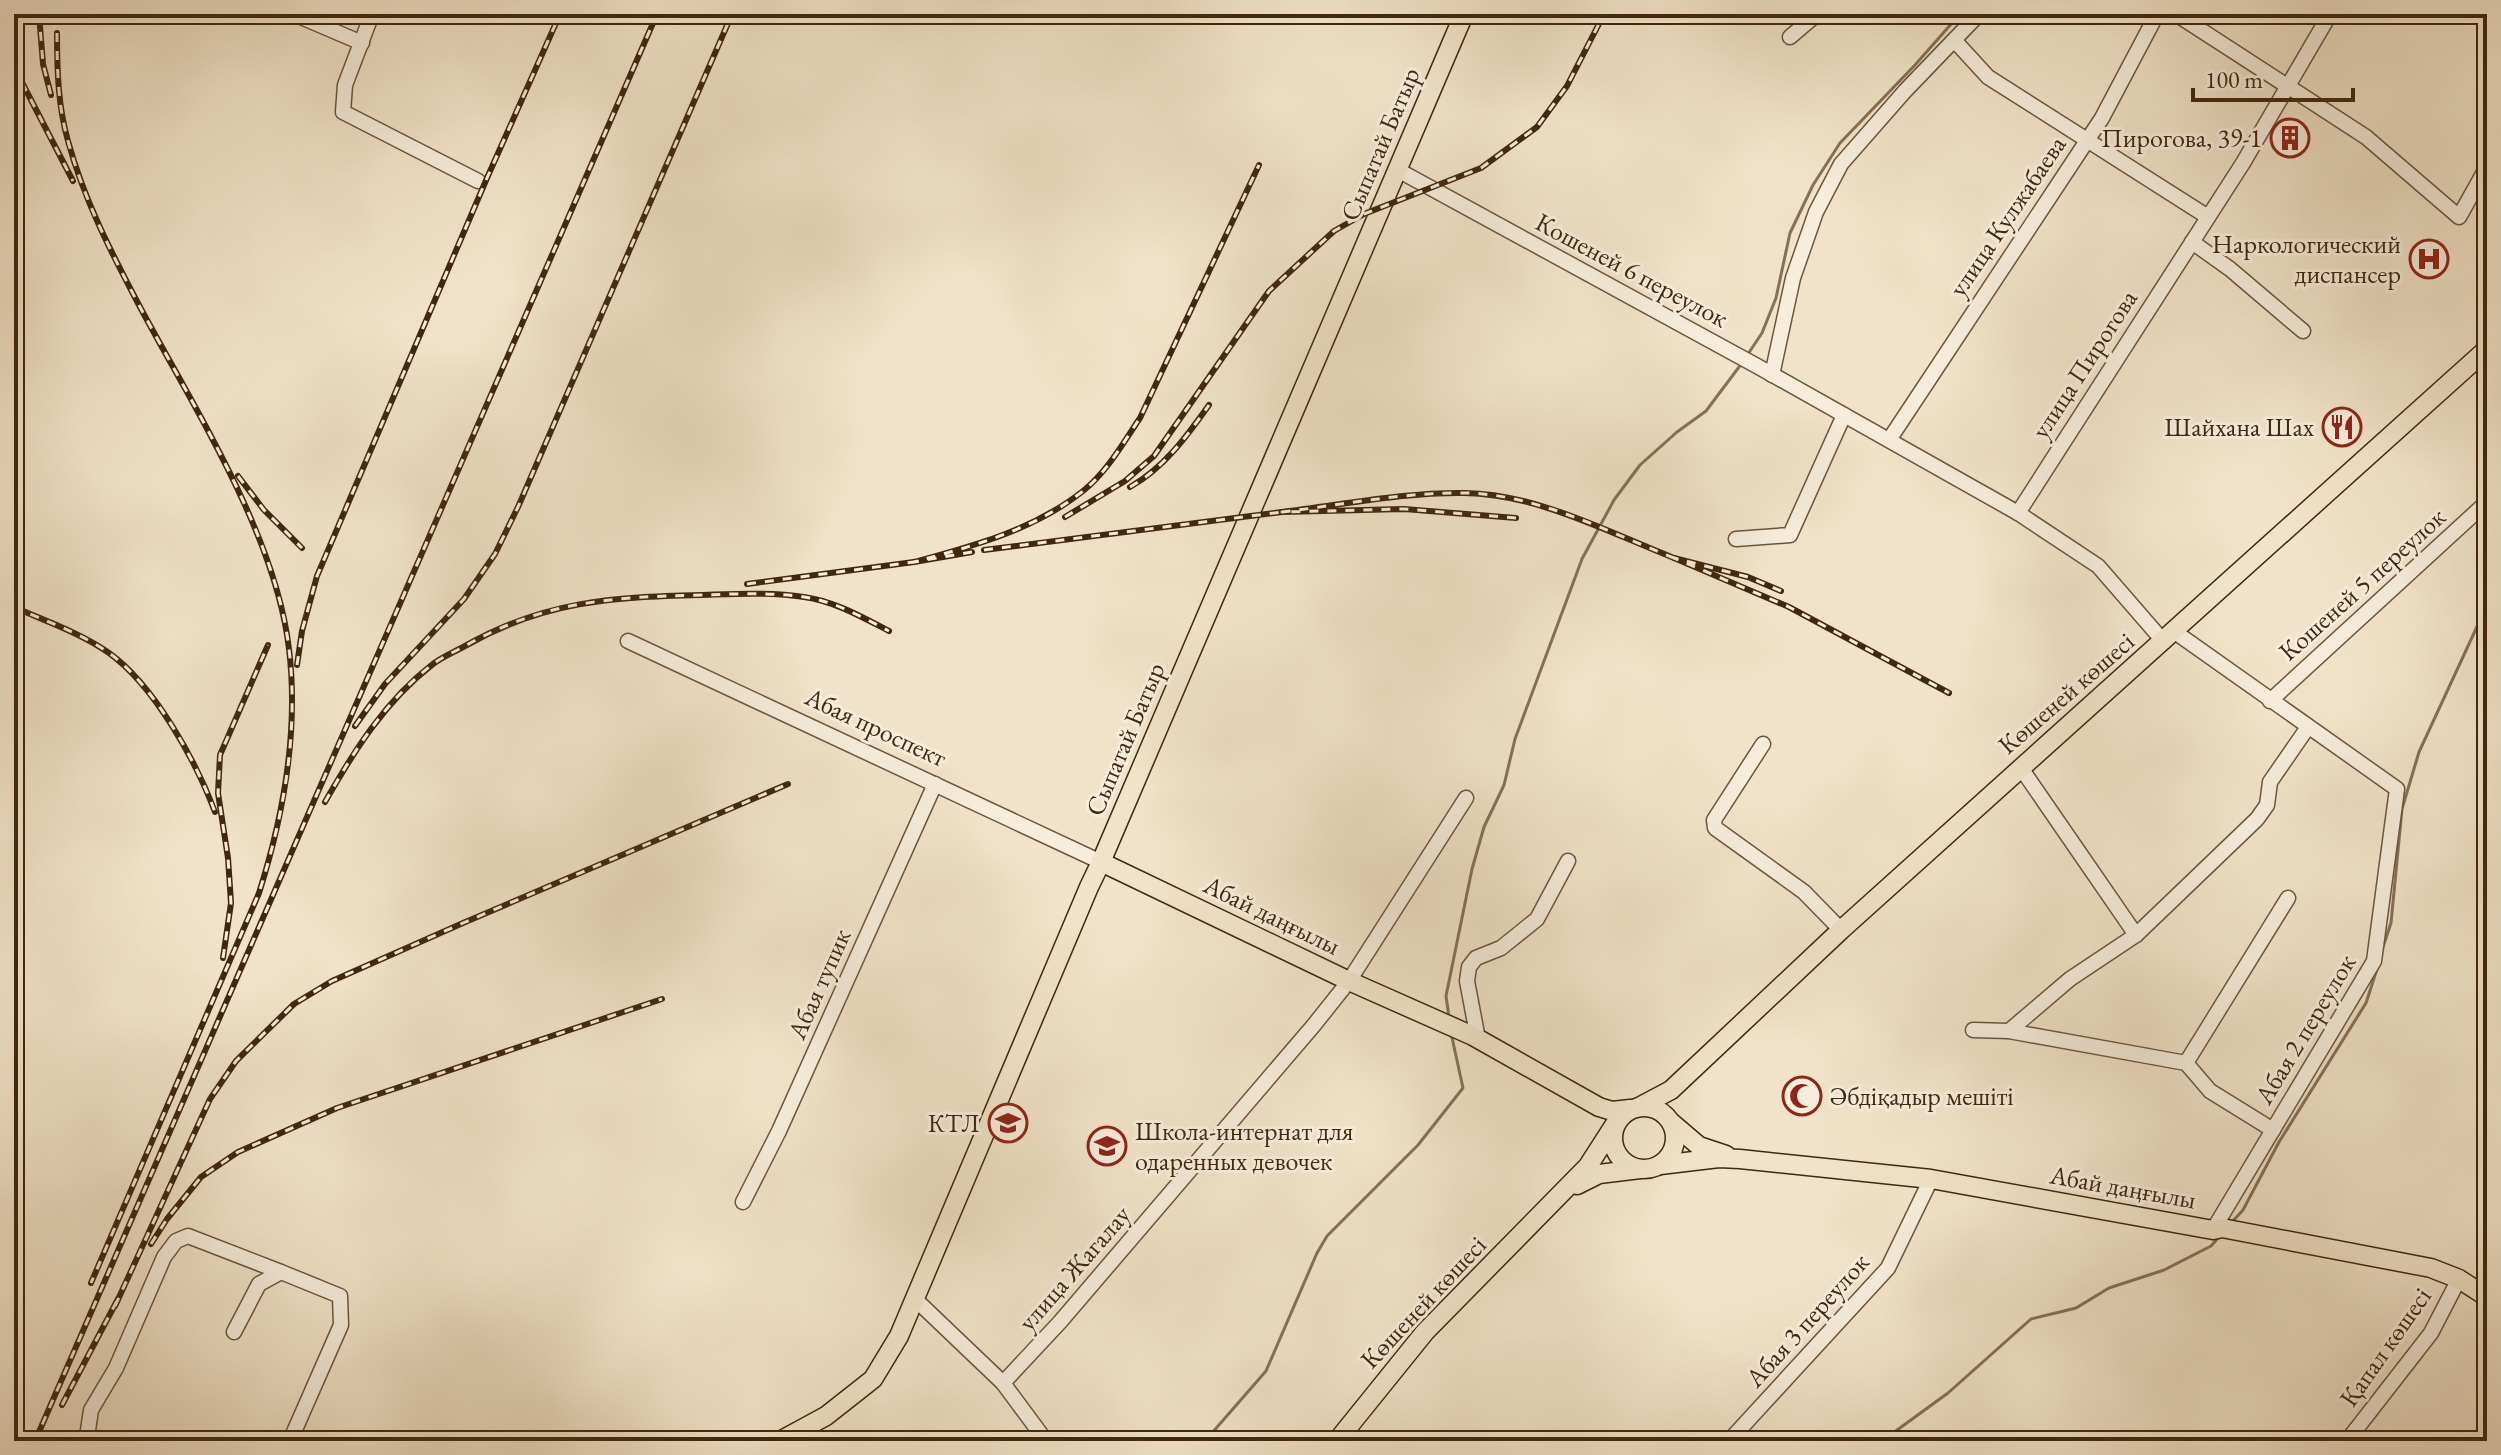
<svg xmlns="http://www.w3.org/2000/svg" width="2501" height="1455" viewBox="0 0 2501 1455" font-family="'EB Garamond',serif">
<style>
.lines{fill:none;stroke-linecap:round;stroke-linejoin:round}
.stream{stroke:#867157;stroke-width:3}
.minor-casing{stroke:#6c563c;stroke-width:17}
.major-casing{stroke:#40270d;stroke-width:21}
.minor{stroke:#f6eddc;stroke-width:14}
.major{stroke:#f1e3c9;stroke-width:18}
.rail-casing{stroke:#40270d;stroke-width:6}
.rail{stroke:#f6eddc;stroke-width:3;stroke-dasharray:9;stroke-linecap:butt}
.labels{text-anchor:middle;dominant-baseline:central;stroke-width:6;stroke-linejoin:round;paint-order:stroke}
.poi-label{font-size:26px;fill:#40270d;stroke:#f6eddc;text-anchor:end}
.street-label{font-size:26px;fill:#40270d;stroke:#f6eddc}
</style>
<rect width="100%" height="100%" fill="#f1e3c9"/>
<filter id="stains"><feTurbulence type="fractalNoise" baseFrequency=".0025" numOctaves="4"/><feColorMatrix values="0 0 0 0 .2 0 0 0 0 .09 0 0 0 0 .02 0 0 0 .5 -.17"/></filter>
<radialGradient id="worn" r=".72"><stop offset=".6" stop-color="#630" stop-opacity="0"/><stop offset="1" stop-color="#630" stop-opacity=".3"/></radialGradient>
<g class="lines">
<g class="stream">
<polyline points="1748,354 1762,333 1776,298 1790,233 1813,185 1840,143 1915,65 1960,14"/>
<polyline points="2382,950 2391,923 2402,809 2419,752 2487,605"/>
<polyline points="1449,1017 1446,996 1472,869 1484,827 1504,785 1515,739 1582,559 1614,500 1640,465 1677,432 1706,411 1742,363"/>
<polyline points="2232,1222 2243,1210 2279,1142 2366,1003 2377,969"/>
<polyline points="1205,1441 1266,1371 1317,1253 1327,1236 1418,1145 1463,1088 1451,1033"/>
<polyline points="1882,1441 1948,1393 2031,1319 2076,1308 2109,1288 2164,1270 2211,1246 2219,1237"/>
</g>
<g class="minor-casing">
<g id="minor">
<polyline points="294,14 362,43"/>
<polyline points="372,14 345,85 343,112 478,181"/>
<polyline points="2176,14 2366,137 2459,217 2487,167"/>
<polyline points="1790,37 1817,14"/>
<polyline points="1955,41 1988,77 2208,217"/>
<polyline points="1396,169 1757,366 2018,513 2098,566 2164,642"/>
<polyline points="2192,242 2230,269 2303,331"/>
<polyline points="1772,375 1793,278 1816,212 1841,164 1905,91 1979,14"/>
<polyline points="1889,440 2102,118 2157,14"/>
<polyline points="2018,513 2243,163 2330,14"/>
<polyline points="1736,539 1790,535 1844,415"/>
<polyline points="2175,632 2397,789 2374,961 2213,1230"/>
<polyline points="628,641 1101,862"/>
<polyline points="2270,701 2487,502"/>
<polyline points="1763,744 1714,820 1715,828 1804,892 1841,930"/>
<polyline points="2021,768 2136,935"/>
<polyline points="1973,1030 2009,1031 2186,1063 2210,1091 2273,1130"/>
<polyline points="2009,1031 2070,979 2136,935 2257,819 2267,805 2270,782 2308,727"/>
<polyline points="1478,1039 1467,981 1469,967 1476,958 1501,948 1537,919 1568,861"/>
<polyline points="2186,1063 2288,898"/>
<polyline points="743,1202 779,1131 935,784"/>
<polyline points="915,1299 1003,1383 1046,1441"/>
<polyline points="234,1332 259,1284 281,1272 340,1296 341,1325 290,1441"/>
<polyline points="1003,1383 1060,1322 1314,1025 1349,981 1466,798"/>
<polyline points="94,1441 87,1437 91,1410 116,1368 164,1257 176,1241 188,1236 281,1272"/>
<polyline points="1729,1441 1888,1268 1931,1179"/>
<polyline points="2347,1441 2431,1333 2459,1279"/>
</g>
</g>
<g class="major-casing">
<g id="major">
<polyline points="1101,862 1349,981 1473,1036 1599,1107 1612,1111 1630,1109"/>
<circle cx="1644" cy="1138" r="31"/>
<polyline points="1639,1107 1671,1090 1841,930 2487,349"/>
<polyline points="1672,1123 1699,1146 1726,1155"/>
<polyline points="1660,1165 1719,1158 1740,1159 1931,1179 2213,1230 2222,1228 2431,1268 2459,1279 2487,1297"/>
<polyline points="1577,1185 1599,1174 1640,1169"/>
<polyline points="780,1441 826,1416 873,1379 899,1336 1089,887 1101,862 1464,14"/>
<polyline points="1337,1441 1425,1332 1588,1166 1617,1121"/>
</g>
</g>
<use href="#minor" class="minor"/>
<use href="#major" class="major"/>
<g class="rail-casing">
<g id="rail">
<polyline points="39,14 43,64 51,95"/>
<path d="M57,33C57,70 58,106 68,141C84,200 112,254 140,307C194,408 276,535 289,649C299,732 284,814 259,893L91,1283"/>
<polyline points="14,67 73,181"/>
<polyline points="238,476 264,510 302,548"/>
<path d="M1130,487C1164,468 1187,436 1209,405"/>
<polyline points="1065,517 1125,481 1154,456 1269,291 1334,231 1364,214 1481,168 1537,127 1567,86 1604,14"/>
<path d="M1516,518L1404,509L1282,512C1342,505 1404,492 1465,493C1537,494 1608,532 1674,558"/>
<polyline points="984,550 1282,512"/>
<path d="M972,552L914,562C973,546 1034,530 1083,491C1107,472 1123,443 1140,418L1259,165"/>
<polyline points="747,584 914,562"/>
<polyline points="1781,591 1748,577 1674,558 1789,607 1949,693"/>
<path d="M14,607C45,621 81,633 109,653C154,685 196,761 215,812"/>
<polyline points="297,665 302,631 317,576 487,178 560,14"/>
<polyline points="355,726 385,684 464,599 495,554 518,507 732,14"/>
<path d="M325,802C354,751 385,701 433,664C442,657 454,652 465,646C544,601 612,597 701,595C735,594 770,592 804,597C834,601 862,617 889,631"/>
<polyline points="223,958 231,903 228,858 218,793 220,755 268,645"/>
<polyline points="151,1244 167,1219 201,1177 238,1152 337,1108 662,999"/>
<polyline points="115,1306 210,1099 236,1061 294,1004 332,981 463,923 788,784"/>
<polyline points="62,1405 118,1299"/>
<polyline points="35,1441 657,14"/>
</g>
</g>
<use href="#rail" class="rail"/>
</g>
<defs>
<g id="building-ring" transform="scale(2)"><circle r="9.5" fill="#f6eddc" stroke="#8f2418" stroke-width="1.5"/><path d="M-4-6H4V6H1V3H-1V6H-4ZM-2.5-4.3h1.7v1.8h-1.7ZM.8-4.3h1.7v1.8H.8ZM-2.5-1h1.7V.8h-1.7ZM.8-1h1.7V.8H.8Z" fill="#8f2418"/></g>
<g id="hospital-ring" transform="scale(2)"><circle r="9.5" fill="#f6eddc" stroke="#8f2418" stroke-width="1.5"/><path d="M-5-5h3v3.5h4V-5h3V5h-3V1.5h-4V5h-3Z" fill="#8f2418"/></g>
<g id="restaurant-ring" transform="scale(2)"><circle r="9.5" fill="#f6eddc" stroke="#8f2418" stroke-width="1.5"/><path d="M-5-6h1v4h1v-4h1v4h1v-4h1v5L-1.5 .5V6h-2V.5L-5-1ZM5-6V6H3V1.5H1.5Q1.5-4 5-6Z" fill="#8f2418"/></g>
<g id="mosque-ring" transform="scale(2)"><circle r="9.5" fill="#f6eddc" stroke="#8f2418" stroke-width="1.5"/><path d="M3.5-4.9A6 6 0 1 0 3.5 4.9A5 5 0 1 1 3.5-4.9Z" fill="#8f2418"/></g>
<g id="school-ring" transform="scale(2)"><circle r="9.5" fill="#f6eddc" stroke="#8f2418" stroke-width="1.5"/><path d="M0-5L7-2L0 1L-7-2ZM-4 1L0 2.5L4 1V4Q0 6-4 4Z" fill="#8f2418"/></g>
</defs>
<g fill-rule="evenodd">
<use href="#building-ring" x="2290" y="138"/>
<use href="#hospital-ring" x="2429" y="259"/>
<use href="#restaurant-ring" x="2342" y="427"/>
<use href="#mosque-ring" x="1802" y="1096"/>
<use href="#school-ring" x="1008" y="1123"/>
<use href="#school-ring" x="1107" y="1146"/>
</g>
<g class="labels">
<g class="poi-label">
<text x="2262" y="138">Пирогова, 39-1</text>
<text x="2401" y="244">Наркологический<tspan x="2401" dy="30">диспансер</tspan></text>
<text x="2314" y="427">Шайхана Шах</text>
<text x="1830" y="1096" text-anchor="start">Әбдіқадыр мешіті</text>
<text x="980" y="1123">КТЛ</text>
<text x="1135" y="1131" text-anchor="start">Школа-интернат для<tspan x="1135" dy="30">одаренных девочек</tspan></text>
</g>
<g class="street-label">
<text transform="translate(1380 144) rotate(-67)">Сыпатай Батыр</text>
<text transform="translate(2007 216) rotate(-56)">улица Кулжабаева</text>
<text transform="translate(1632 270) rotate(28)">Кошеней 6 переулок</text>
<text transform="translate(2084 364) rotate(-57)">улица Пирогова</text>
<text transform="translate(2362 584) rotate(-42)">Кошеней 5 переулок</text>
<text transform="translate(2066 693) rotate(-41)">Көшеней көшесі</text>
<text transform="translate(876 727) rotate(25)">Абая проспект</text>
<text transform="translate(1125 739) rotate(-67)">Сыпатай Батыр</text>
<text transform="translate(1272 915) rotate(26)">Абай даңғылы</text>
<text transform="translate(819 984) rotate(-66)">Абая тупик</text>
<text transform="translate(2305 1029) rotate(-59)">Абая 2 переулок</text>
<text transform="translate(2123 1187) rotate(10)">Абай даңғылы</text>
<text transform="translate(1074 1268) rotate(-49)">улица Жагалау</text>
<text transform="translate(1423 1302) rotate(-47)">Көшеней көшесі</text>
<text transform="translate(1807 1320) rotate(-48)">Абая 3 переулок</text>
<text transform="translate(2385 1347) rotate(-55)">Қапал көшесі</text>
</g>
</g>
<rect width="2501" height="1455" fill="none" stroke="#f1e3c9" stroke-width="48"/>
<rect x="16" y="16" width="2469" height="1423" fill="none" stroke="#40270d" stroke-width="4"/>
<rect x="24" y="24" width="2453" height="1407" fill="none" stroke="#40270d" stroke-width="2"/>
<path d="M2193 88v12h160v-12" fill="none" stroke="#40270d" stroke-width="4"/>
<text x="2205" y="88" font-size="24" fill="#40270d" stroke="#f6eddc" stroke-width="6" paint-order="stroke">100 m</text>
<rect width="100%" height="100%" filter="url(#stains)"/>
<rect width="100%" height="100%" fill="url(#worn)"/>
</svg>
